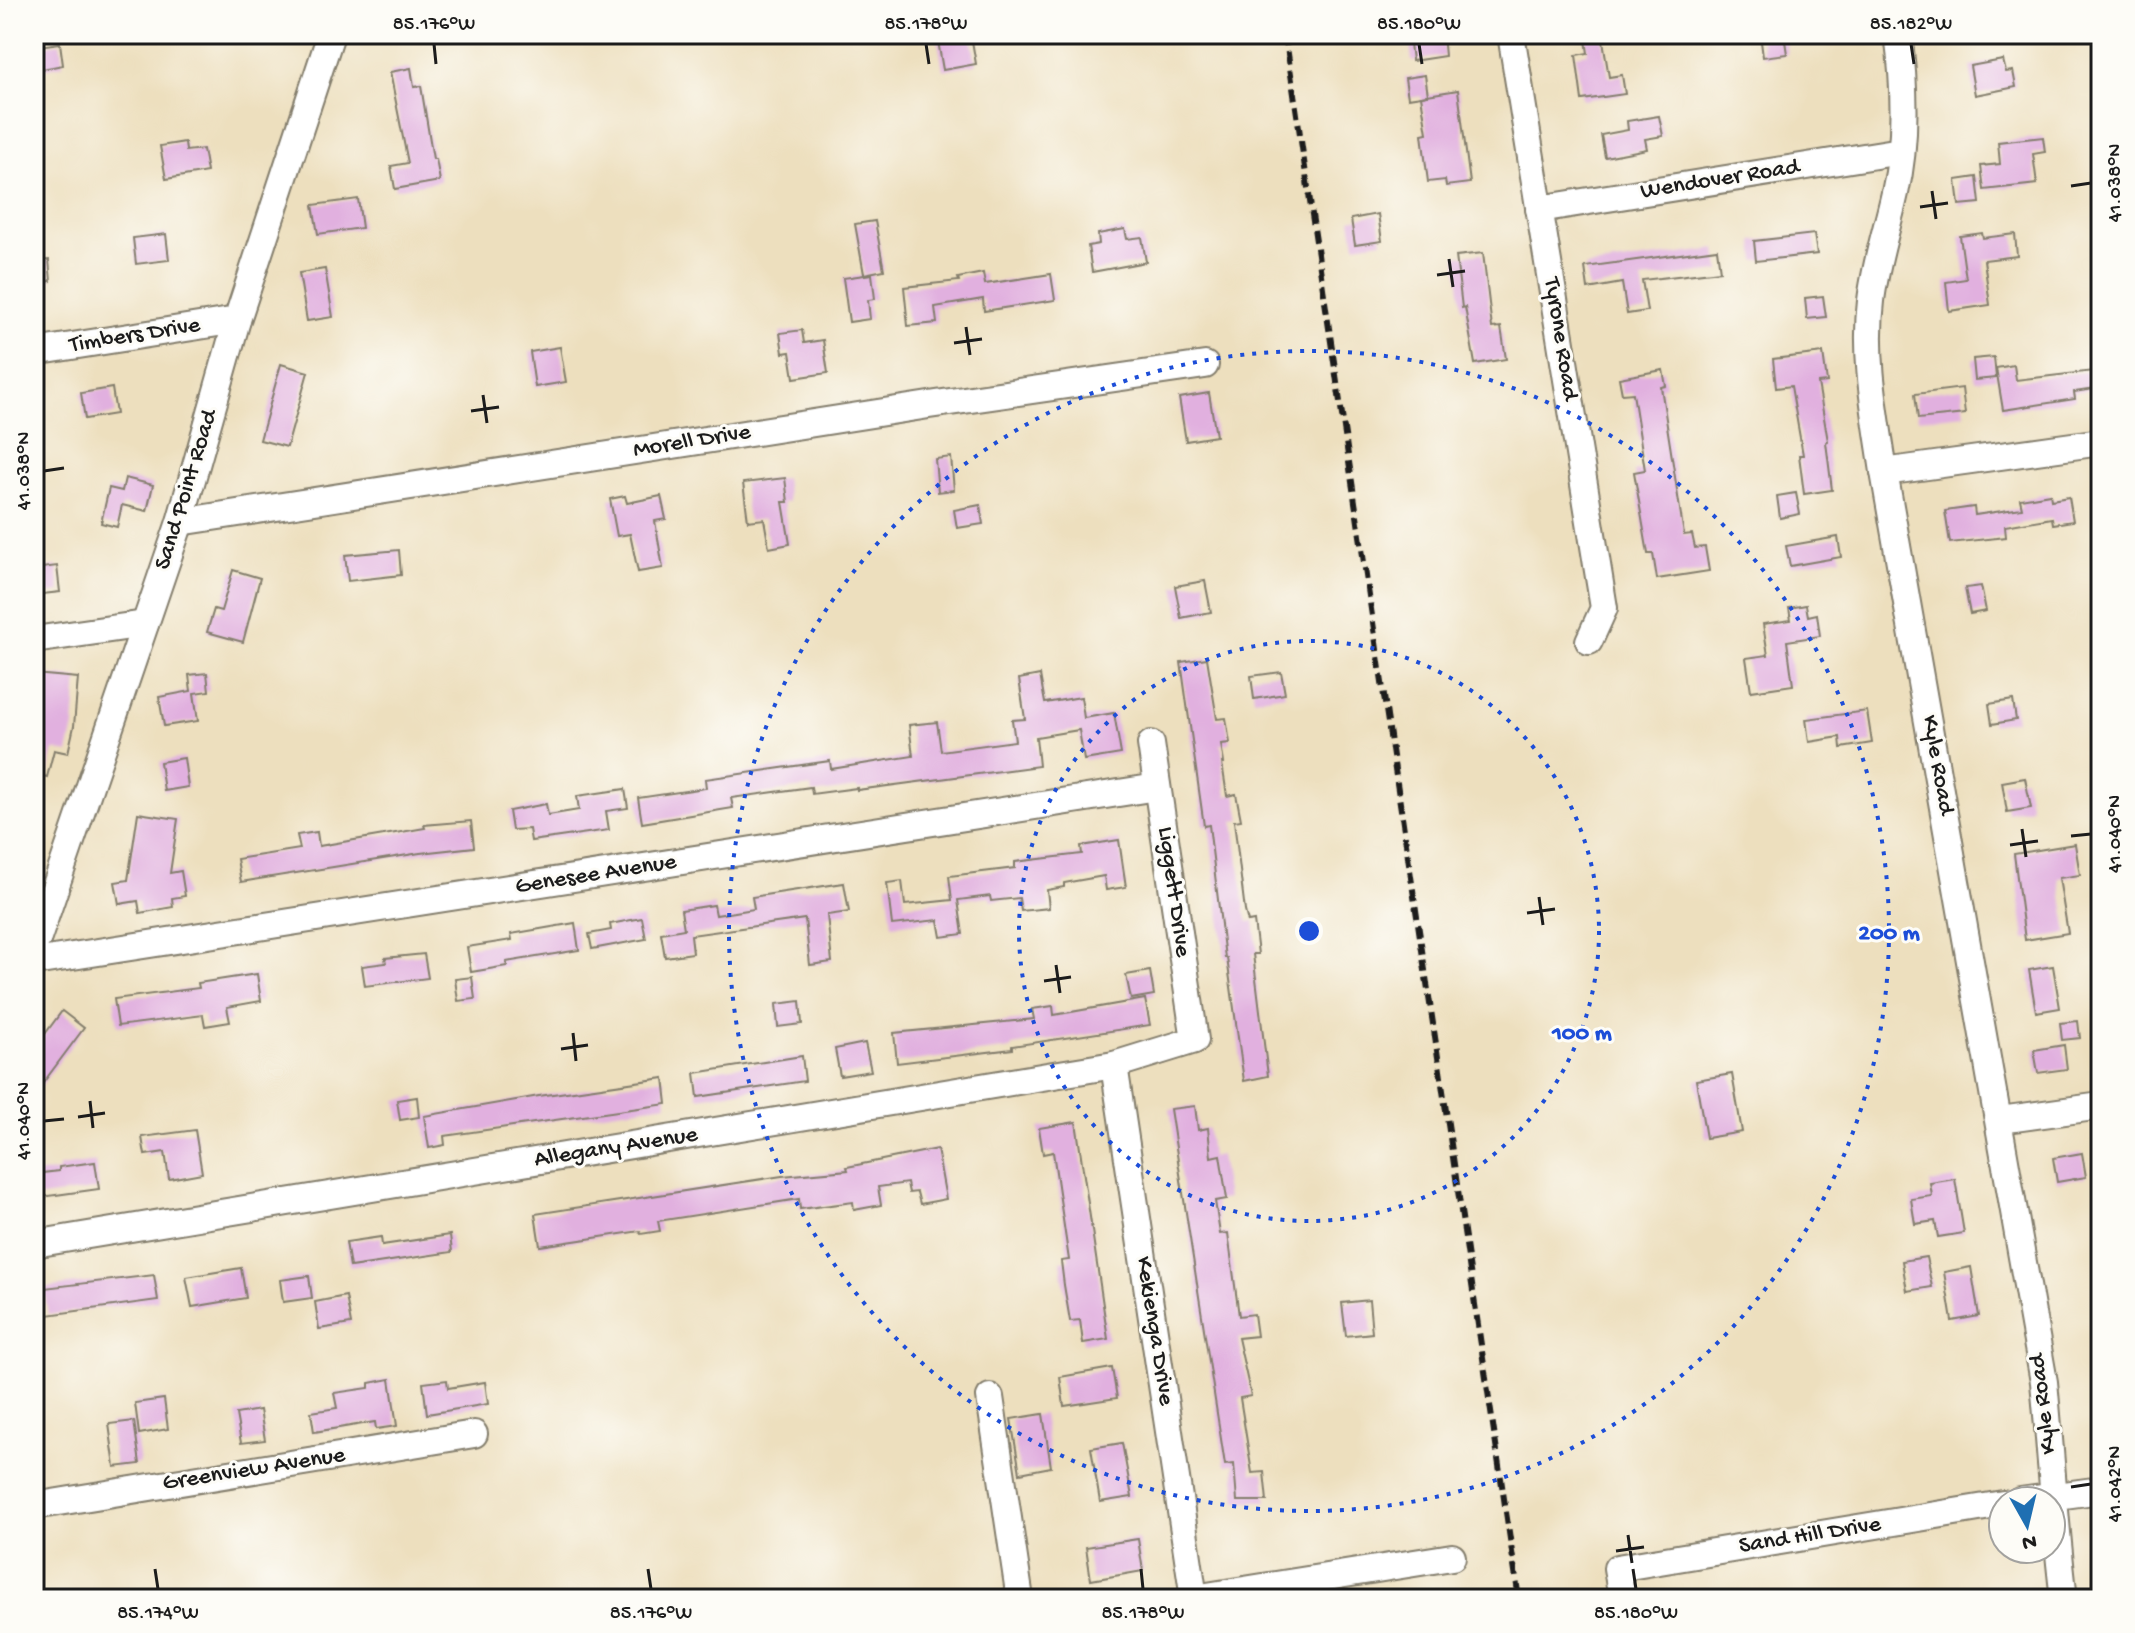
<svg xmlns="http://www.w3.org/2000/svg" width="2135" height="1633" viewBox="0 0 2135 1633" font-family="'Gochi Hand',sans-serif">
<style>
.building{fill:#e1b0df}
.lines{fill:none;stroke-linecap:round;stroke-linejoin:round}
.minor-casing{stroke:#847e6d;stroke-width:30}
.minor{stroke:#fff;stroke-width:26}
.rail{stroke:#1c1c1c;stroke-width:6;stroke-dasharray:12 6;stroke-linecap:butt}
.ticks{fill:none;stroke:#1c1c1c;stroke-width:3}
.ring{fill:none;stroke:#1d4ed8;stroke-width:4;stroke-dasharray:4 8}
.labels{text-anchor:middle;dominant-baseline:central;stroke-width:6;stroke-linejoin:round;paint-order:stroke}
.street-label{font-size:24px;fill:#1c1c1c;stroke:#fdfcf7}
.centre{fill:#1d4ed8;stroke:#fdfcf7;stroke-width:4}
.ring-label{font-size:24px;text-anchor:middle;font-weight:bold;fill:#1d4ed8;stroke:#fdfcf7;stroke-width:6;stroke-linejoin:round;paint-order:stroke}
.neatline{fill:none;stroke:#1c1c1c;stroke-width:3}
.ticks-label{font-size:20px;text-anchor:middle;fill:#1c1c1c}
</style>
<rect width="100%" height="100%" fill="#fdfcf7"/>
<filter id="ink" filterUnits="userSpaceOnUse"><feTurbulence type="fractalNoise" baseFrequency=".0125" numOctaves="2"/><feDisplacementMap in="SourceGraphic" scale="16" xChannelSelector="R" yChannelSelector="G"/><feConvolveMatrix kernelMatrix="1 2 1 2 8 2 1 2 1" color-interpolation-filters="sRGB"/></filter>
<filter id="wash" filterUnits="userSpaceOnUse"><feTurbulence type="fractalNoise" baseFrequency=".006" numOctaves="4" result="noise"/><feDisplacementMap in="SourceGraphic" scale="32" xChannelSelector="R" yChannelSelector="G"/><feGaussianBlur stdDeviation="1.8" result="paint"/><feColorMatrix in="noise" values="0 0 0 0 0 0 0 0 0 0 0 0 0 0 0 0 0 1.4 0 .05"/><feComposite in="paint" operator="in"/></filter>
<g filter="url(#wash)">
<rect width="100%" height="100%" fill="#eddfbe"/>
<g id="blocks">
<g class="building">
<polygon points="1409,34 1443,34 1445,56 1412,61"/>
<polygon points="1585,34 1602,34 1609,77 1622,75 1625,94 1582,100 1576,55 1588,53"/>
<polygon points="1760,34 1784,34 1787,54 1763,57"/>
<polygon points="971,35 976,64 943,70 938,41"/>
<polygon points="60,43 63,65 42,69 38,46"/>
<polygon points="2003,60 2006,72 2013,71 2016,87 1975,95 1970,66"/>
<polygon points="411,68 414,87 421,86 433,159 436,159 440,181 395,189 391,166 408,163 390,72"/>
<polygon points="1425,75 1428,95 1408,98 1405,78"/>
<polygon points="1458,90 1470,183 1446,186 1445,180 1428,182 1422,134 1427,133 1421,96"/>
<polygon points="1659,116 1663,136 1645,139 1647,149 1605,157 1601,135 1628,130 1627,121"/>
<polygon points="2043,137 2045,152 2033,154 2037,184 1984,190 1981,166 2000,164 1998,142"/>
<polygon points="185,142 186,151 203,149 207,172 166,179 160,146"/>
<polygon points="1977,177 1980,203 1959,205 1956,180"/>
<polygon points="358,199 362,228 318,234 313,205"/>
<polygon points="1378,214 1382,241 1355,245 1351,219"/>
<polygon points="875,221 884,270 864,274 855,224"/>
<polygon points="1125,229 1127,239 1142,237 1146,262 1092,272 1088,246 1099,244 1098,234"/>
<polygon points="1982,233 1983,238 2015,234 2017,256 1984,260 1990,305 1949,311 1946,282 1966,279 1960,236"/>
<polygon points="166,234 169,260 136,264 133,238"/>
<polygon points="1814,234 1817,254 1756,261 1754,241"/>
<polygon points="1717,249 1720,271 1642,280 1647,311 1627,314 1622,283 1588,289 1585,267"/>
<polygon points="1483,253 1492,328 1501,327 1506,359 1475,364 1465,307 1462,308 1456,256"/>
<polygon points="49,260 51,281 34,283 34,261"/>
<polygon points="325,269 333,317 307,321 299,273"/>
<polygon points="983,273 985,284 1051,274 1055,300 984,311 983,299 935,307 937,323 908,326 904,287 959,281 958,278"/>
<polygon points="872,274 875,299 868,300 870,319 849,322 843,278"/>
<polygon points="1823,296 1826,317 1807,319 1805,298"/>
<polygon points="802,330 804,343 823,340 828,373 794,378 790,352 783,353 780,333"/>
<polygon points="560,347 566,382 535,387 530,352"/>
<polygon points="1823,353 1827,382 1818,383 1828,441 1826,442 1832,490 1804,494 1799,455 1803,455 1791,386 1776,388 1773,359"/>
<polygon points="1994,357 1996,378 1975,380 1973,359"/>
<polygon points="281,364 308,372 287,447 260,440"/>
<polygon points="2014,365 2016,380 2093,371 2095,389 2074,392 2075,399 2003,410 1996,368"/>
<polygon points="1663,370 1666,386 1661,387 1684,535 1692,534 1695,548 1705,547 1709,571 1657,579 1653,554 1648,554 1634,472 1645,470 1633,393 1622,394 1619,378"/>
<polygon points="112,388 116,414 85,419 81,393"/>
<polygon points="1962,388 1965,414 1918,419 1915,394"/>
<polygon points="1209,393 1216,436 1186,441 1179,398"/>
<polygon points="951,457 954,490 938,492 935,459"/>
<polygon points="125,478 153,485 147,511 122,505 117,527 101,523 109,488 122,491"/>
<polygon points="785,478 788,502 783,502 790,544 769,548 764,519 748,521 743,483"/>
<polygon points="1796,493 1800,514 1780,518 1777,496"/>
<polygon points="2050,494 2051,500 2069,497 2073,521 2053,524 2052,518 2005,526 2006,537 1950,543 1945,511 1974,507 1975,515 2022,508 2020,499"/>
<polygon points="625,496 627,503 661,496 666,519 655,521 663,568 638,572 630,534 617,536 610,499"/>
<polygon points="980,505 983,524 957,528 954,510"/>
<polygon points="1838,537 1841,557 1790,566 1786,546"/>
<polygon points="399,550 401,575 348,581 345,555"/>
<polygon points="57,566 60,592 34,595 34,569"/>
<polygon points="233,570 260,578 243,642 207,632 214,609 221,611"/>
<polygon points="1205,581 1211,612 1181,618 1175,586"/>
<polygon points="1981,586 1986,611 1970,614 1965,588"/>
<polygon points="1806,605 1808,616 1817,614 1820,636 1787,641 1793,685 1751,691 1746,658 1768,655 1763,624 1791,620 1789,608"/>
<polygon points="1207,658 1217,719 1226,718 1230,743 1221,744 1224,763 1222,763 1227,796 1236,794 1241,820 1234,821 1245,911 1248,922 1254,921 1258,954 1253,954 1268,1076 1244,1081 1227,958 1225,958 1209,825 1204,826 1181,662"/>
<polygon points="1281,672 1285,694 1254,699 1251,676"/>
<polygon points="207,673 209,691 194,693 198,721 164,726 159,697 191,691 189,675"/>
<polygon points="34,674 78,678 74,726 68,753 54,750 47,777 34,774"/>
<polygon points="1040,675 1045,703 1081,697 1084,718 1114,713 1121,754 1084,760 1079,730 1036,737 1039,766 857,790 857,788 812,794 811,787 731,798 733,808 642,823 638,798 706,788 705,779 830,761 831,769 913,756 909,725 937,722 941,751 1015,741 1012,720 1025,719 1019,679"/>
<polygon points="2013,700 2016,720 1992,724 1989,704"/>
<polygon points="1867,711 1872,743 1841,748 1840,737 1809,742 1806,719"/>
<polygon points="184,758 188,787 164,791 160,762"/>
<polygon points="2025,778 2031,808 2007,812 2002,782"/>
<polygon points="625,789 628,808 606,811 609,830 531,841 529,829 512,830 509,811 546,804 548,815 579,810 577,796"/>
<polygon points="138,813 178,819 170,873 181,871 185,896 172,898 173,907 140,913 138,901 119,904 115,882 128,880"/>
<polygon points="471,821 474,847 420,853 241,882 237,859 300,849 297,835 317,832 319,846 425,828 424,825"/>
<polygon points="1119,840 1126,887 1106,890 1104,876 1064,883 1064,887 1047,890 1049,908 1021,911 1019,898 991,901 990,896 958,900 963,934 941,937 938,920 892,925 887,883 902,881 905,905 952,900 949,876 1015,868 1015,862 1082,854 1081,846"/>
<polygon points="2075,844 2080,875 2059,878 2068,933 2025,940 2014,854"/>
<polygon points="844,883 849,912 827,915 832,962 810,965 805,919 691,935 693,953 665,957 661,933 684,929 681,910 714,905 716,915 754,909 752,897"/>
<polygon points="642,918 646,939 592,949 589,934 611,930 610,924"/>
<polygon points="575,923 579,950 506,962 507,966 471,972 467,947 512,940 511,934"/>
<polygon points="424,954 428,978 365,986 362,966 386,963 385,958"/>
<polygon points="2053,966 2060,1008 2036,1012 2029,970"/>
<polygon points="1150,971 1154,995 1131,999 1126,975"/>
<polygon points="257,974 261,1001 227,1007 230,1022 205,1026 203,1015 118,1026 114,999 199,988 198,983"/>
<polygon points="472,977 475,999 458,1001 455,979"/>
<polygon points="1145,999 1150,1025 1012,1046 1012,1049 897,1063 894,1033 1034,1019 1032,1009 1053,1006 1054,1015"/>
<polygon points="800,1001 802,1024 778,1027 776,1004"/>
<polygon points="62,1011 84,1028 34,1095 34,1049"/>
<polygon points="2078,1021 2080,1038 2062,1040 2060,1023"/>
<polygon points="865,1043 871,1071 840,1076 835,1049"/>
<polygon points="2064,1045 2067,1069 2038,1073 2034,1050"/>
<polygon points="802,1056 805,1081 698,1097 695,1073"/>
<polygon points="1732,1074 1742,1132 1706,1138 1696,1080"/>
<polygon points="664,1078 667,1104 444,1136 445,1145 429,1148 424,1116 539,1096"/>
<polygon points="417,1097 419,1117 400,1120 397,1100"/>
<polygon points="1195,1106 1198,1130 1208,1128 1211,1157 1220,1155 1227,1199 1215,1201 1220,1234 1228,1233 1239,1316 1254,1314 1257,1336 1238,1338 1251,1396 1240,1398 1252,1473 1264,1472 1267,1501 1237,1501 1234,1464 1225,1465 1170,1109"/>
<polygon points="1076,1122 1108,1339 1083,1343 1080,1320 1070,1321 1064,1285 1061,1261 1069,1260 1053,1152 1043,1154 1039,1128"/>
<polygon points="195,1130 202,1173 169,1179 165,1152 145,1155 142,1137"/>
<polygon points="937,1149 946,1199 920,1204 917,1192 909,1193 907,1183 878,1187 881,1205 854,1210 853,1202 800,1209 799,1199 658,1221 660,1231 641,1234 640,1231 540,1246 535,1214 782,1176 848,1170 847,1167"/>
<polygon points="2082,1153 2086,1177 2057,1182 2053,1158"/>
<polygon points="95,1162 99,1189 34,1198 34,1174 59,1171 59,1167"/>
<polygon points="1955,1179 1964,1233 1938,1237 1935,1221 1915,1224 1911,1199 1932,1196 1930,1183"/>
<polygon points="450,1235 452,1252 350,1267 346,1242 381,1237 382,1245"/>
<polygon points="1926,1257 1932,1287 1907,1291 1902,1261"/>
<polygon points="1971,1267 1979,1316 1952,1321 1944,1272"/>
<polygon points="241,1268 246,1298 192,1307 186,1277"/>
<polygon points="154,1275 158,1300 48,1315 44,1288"/>
<polygon points="309,1276 312,1298 283,1302 280,1280"/>
<polygon points="346,1296 351,1324 319,1329 315,1302"/>
<polygon points="1369,1300 1372,1333 1346,1336 1342,1303"/>
<polygon points="1112,1368 1117,1398 1064,1406 1060,1377"/>
<polygon points="390,1379 397,1426 376,1429 375,1422 314,1432 311,1412 337,1408 334,1393 369,1388 369,1383"/>
<polygon points="447,1380 448,1388 485,1382 488,1404 427,1414 423,1383"/>
<polygon points="164,1399 168,1429 139,1434 135,1403"/>
<polygon points="260,1410 265,1440 241,1443 236,1414"/>
<polygon points="1043,1414 1051,1467 1020,1473 1011,1419"/>
<polygon points="134,1421 140,1464 115,1467 109,1424"/>
<polygon points="1122,1443 1132,1497 1100,1502 1091,1448"/>
<polygon points="1138,1539 1143,1571 1091,1580 1086,1547"/>
</g>
</g>
</g>
<g filter="url(#ink)">
<use href="#blocks" fill-opacity="0" stroke="#847e6d" stroke-width="2"/>
<g class="lines">
<g class="minor-casing">
<g id="minor">
<polyline points="1511,34 1604,608 1589,641"/>
<path d="M1898,34C1905,86 1907,141 1895,193C1887,229 1875,265 1871,301C1864,358 1876,416 1884,472L2044,1382C2051,1454 2055,1527 2064,1599"/>
<polyline points="1539,209 1901,151"/>
<polyline points="34,352 237,320"/>
<polyline points="1884,472 2101,442"/>
<polyline points="180,522 929,405 1205,365"/>
<polyline points="34,640 145,624"/>
<polyline points="34,943 38,938 180,522 237,320 331,34"/>
<polyline points="34,962 1157,787"/>
<polyline points="1114,1065 1194,1598"/>
<polyline points="2000,1120 2101,1106"/>
<polyline points="34,1244 1114,1065 1195,1040 1151,744"/>
<polyline points="990,1397 1020,1599"/>
<polyline points="2020,1501 2101,1490"/>
<polyline points="34,1506 474,1434"/>
<polyline points="1188,1599 1452,1557"/>
<polyline points="1622,1599 1617,1568 2003,1504"/>
</g>
</g>
<use href="#minor" class="minor"/>
<polyline class="rail" points="1285,34 1519,1599"/>
</g>
</g>
<path class="ticks" d="M434,44L436,64M926,44L929,64M1419,44L1422,64M1911,44L1914,64M2071,186L2091,183M1932,191L1936,219M1920,207L1948,203M1449,259L1453,287M1437,275L1465,271M966,327L970,355M954,343L982,339M483,395L487,423M471,411L499,407M44,471L64,468M2022,829L2026,857M2071,836L2091,834M2010,845L2038,841M1539,897L1543,925M1527,913L1555,909M1056,965L1060,993M1044,981L1071,977M573,1033L576,1061M561,1049L588,1045M90,1101L93,1128M78,1117L105,1113M44,1121L64,1119M2071,1487L2091,1484M1628,1535L1632,1563M1616,1551L1644,1547M155,1569L158,1589M648,1569L651,1589M1141,1569L1143,1589M1633,1569L1636,1589"/>
<g class="ring">
<circle cx="1309" cy="931" r="290"/>
<circle cx="1309" cy="931" r="580"/>
</g>
<g class="labels">
<g class="street-label">
<text transform="translate(1720 180) rotate(-9)">Wendover Road</text>
<text transform="translate(135 336) rotate(-9)">Timbers Drive</text>
<text transform="translate(1560 339) rotate(81)">Tyrone Road</text>
<text transform="translate(692 442) rotate(-9)">Morell Drive</text>
<text transform="translate(187 490) rotate(-73)">Sand Point Road</text>
<text transform="translate(1937 765) rotate(80)">Kyle Road</text>
<text transform="translate(596 875) rotate(-9)">Genesee Avenue</text>
<text transform="translate(1173 892) rotate(82)">Liggett Drive</text>
<text transform="translate(616 1148) rotate(-9)">Allegany Avenue</text>
<text transform="translate(1154 1331) rotate(81)">Kekienga Drive</text>
<text transform="translate(2044 1404) rotate(-97)">Kyle Road</text>
<text transform="translate(254 1470) rotate(-9)">Greenview Avenue</text>
<text transform="translate(1810 1536) rotate(-9)">Sand Hill Drive</text>
</g>
</g>
<circle cx="1309" cy="931" r="12" class="centre"/>
<g class="ring-label">
<text x="1889" y="939">200 m</text>
<text x="1582" y="1039">100 m</text>
</g>
<rect width="2135" height="1633" fill="none" stroke="#fdfcf7" stroke-width="88"/>
<g transform="translate(2027 1525) rotate(172)"><circle r="38" fill="#fdfcf7" stroke="#a3a29f" stroke-width="2"/>
<path d="M0-6L14 30L0 20L-14 30Z" fill="#1f6fb2"/>
<text y="-12" font-size="22" font-weight="bold" text-anchor="middle" fill="#1c1c1c">N</text>
</g>
<rect x="44" y="44" width="2047" height="1545" class="neatline"/>
<g class="ticks-label">
<text x="434" y="29">85.176°W</text>
<text x="926" y="29">85.178°W</text>
<text x="1419" y="29">85.180°W</text>
<text x="1911" y="29">85.182°W</text>
<text transform="translate(2113 183) rotate(-90)" y="7">41.038°N</text>
<text transform="translate(22 471) rotate(-90)" y="7">41.038°N</text>
<text transform="translate(2113 834) rotate(-90)" y="7">41.040°N</text>
<text transform="translate(22 1121) rotate(-90)" y="7">41.040°N</text>
<text transform="translate(2113 1484) rotate(-90)" y="7">41.042°N</text>
<text x="158" y="1618">85.174°W</text>
<text x="651" y="1618">85.176°W</text>
<text x="1143" y="1618">85.178°W</text>
<text x="1636" y="1618">85.180°W</text>
</g>
</svg>
